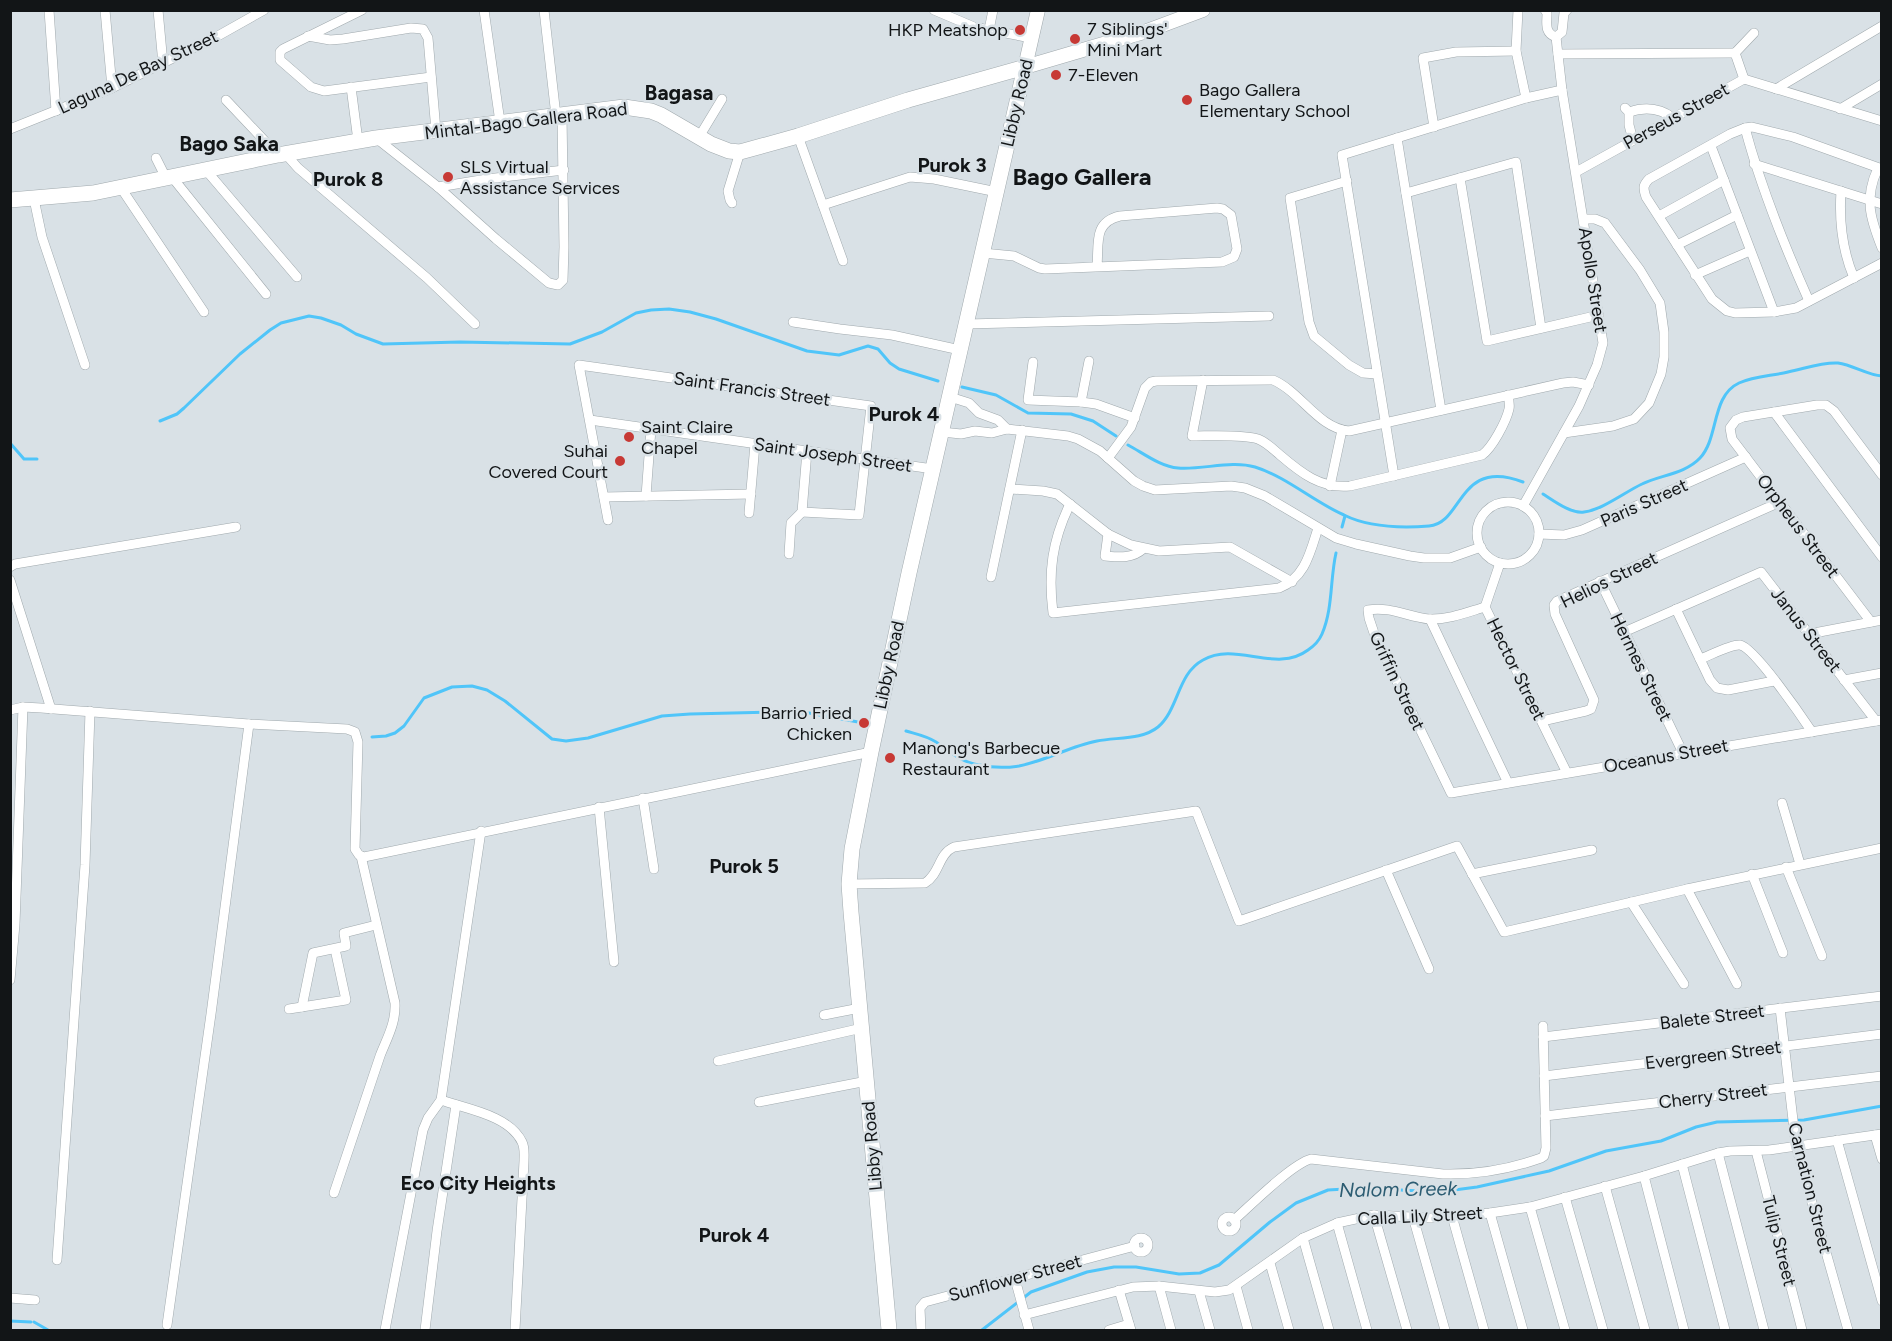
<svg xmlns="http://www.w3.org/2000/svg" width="1892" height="1341" viewBox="0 0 1892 1341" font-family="Figtree,sans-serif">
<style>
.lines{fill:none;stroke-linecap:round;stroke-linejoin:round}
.stream{stroke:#50c5f9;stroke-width:3}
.street-casing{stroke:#a0a9ad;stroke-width:10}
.secondary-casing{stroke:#a0a9ad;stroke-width:15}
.primary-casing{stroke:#a0a9ad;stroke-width:16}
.street{stroke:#fff;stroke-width:9}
.secondary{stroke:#fff;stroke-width:14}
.primary{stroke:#fff;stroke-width:15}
.poi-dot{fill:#c73935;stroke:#d9e1e6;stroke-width:2}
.labels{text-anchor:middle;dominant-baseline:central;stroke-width:5;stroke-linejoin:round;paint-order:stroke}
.poi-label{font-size:18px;fill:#121517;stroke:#d9e1e6;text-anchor:start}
.street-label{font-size:18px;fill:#121517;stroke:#d9e1e6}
.neighbourhood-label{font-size:20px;font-weight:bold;fill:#121517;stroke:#d9e1e6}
.water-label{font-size:20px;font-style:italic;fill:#2c5c72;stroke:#d9e1e6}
.quarter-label{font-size:21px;font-weight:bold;fill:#121517;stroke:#d9e1e6}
.district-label{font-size:24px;font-weight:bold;fill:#121517;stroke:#d9e1e6}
</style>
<rect width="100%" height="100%" fill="#d9e1e6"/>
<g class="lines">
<g class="stream">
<polyline points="962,387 996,395 1028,413 1071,414 1093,421 1116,436"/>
<polyline points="160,421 177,414 184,408 240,354 270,330 281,323 309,316 321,318 341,325 356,334 383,344 460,342 570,344 602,332 636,313 651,310 669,309 690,312 716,319 807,351 839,355 868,346 878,349 890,363 899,369 938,381"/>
<polyline points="10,443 24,459 37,459"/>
<path d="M1128,445C1143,453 1161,467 1178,468C1203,470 1231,460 1255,467C1287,477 1314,502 1344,515C1368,527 1403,528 1429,526C1463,524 1458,457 1523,482"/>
<path d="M1543,494C1554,501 1571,514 1584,512C1602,510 1625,492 1642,484C1660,475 1685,474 1700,458C1719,438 1711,396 1739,383C1755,376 1772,376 1788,372C1804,369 1821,362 1838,363C1853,365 1867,375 1882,376"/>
<polyline points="1342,527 1345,516"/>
<path d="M906,731C916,734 927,736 936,742C950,752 961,762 979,765C993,768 1006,768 1019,766C1046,761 1070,746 1097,741C1117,737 1142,740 1158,727C1179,709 1177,674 1203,660C1236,641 1276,674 1308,650C1314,646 1319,641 1322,634C1333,609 1330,579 1336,553"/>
<polyline points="372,737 386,736 395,733 404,726 424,698 452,687 472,686 487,690 505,701 552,739 566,741 588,738 662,716 690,714 775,712 809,713 858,722"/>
<polyline points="10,1321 31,1322"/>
<polyline points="34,1322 48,1330"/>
<polyline points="982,1330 1031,1292 1087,1272 1114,1267 1136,1267 1179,1274 1200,1273 1219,1265 1270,1222 1296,1203 1328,1190 1362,1188 1439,1192 1477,1187 1549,1171 1606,1151 1661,1141 1696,1127 1717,1122 1804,1120 1882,1106"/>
</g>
<g class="street-casing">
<g id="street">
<polyline points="49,10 56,111"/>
<polyline points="105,10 112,88"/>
<polyline points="158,10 163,64"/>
<polyline points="362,10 283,49 280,52 280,60 311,87 324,91 431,77"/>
<polyline points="484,10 500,122"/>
<polyline points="544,10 556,116"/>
<polyline points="934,10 974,27 1031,38"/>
<polyline points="1518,10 1516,51 1526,98"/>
<path d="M1545,10L1547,13C1547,23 1544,33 1556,37"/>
<polyline points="989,30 993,10"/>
<polyline points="308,36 330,40 343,39 411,28 423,29 428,38 436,131"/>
<polyline points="1556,37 1562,32 1564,13 1567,10"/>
<polyline points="1735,53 1744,79"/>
<polyline points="1735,53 1754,33"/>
<polyline points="1558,54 1735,53"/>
<polyline points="351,87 358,141"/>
<polyline points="1776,89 1882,26"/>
<polyline points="226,100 278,155"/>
<polyline points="1625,108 1629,112 1629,125 1633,140"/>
<polyline points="1840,109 1882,84"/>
<path d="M1629,112C1644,107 1660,108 1673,118"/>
<polyline points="1434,127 1423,58 1456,52 1516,51"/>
<path d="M1745,128C1761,188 1784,245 1809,301"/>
<polyline points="10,129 112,88 216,37 264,10"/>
<polyline points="798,136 843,261"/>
<polyline points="699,137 722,99"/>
<polyline points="376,138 438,187 496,239 549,283 558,285 563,280 564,247 562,115"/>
<polyline points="1397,138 1441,410"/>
<polyline points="1711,146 1774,312"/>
<polyline points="288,153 290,159 298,168 427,278 475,324"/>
<polyline points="156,158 166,178"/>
<polyline points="1754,164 1882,204"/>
<path d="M1878,168C1864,198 1870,218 1882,248"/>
<polyline points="205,169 297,277"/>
<path d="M1882,169L1793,137L1752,127L1745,128L1730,134L1649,179C1643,185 1643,188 1646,197L1712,299L1727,311L1735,313L1774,312L1796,308L1882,263"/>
<polyline points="1576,172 1744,79 1882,121"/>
<polyline points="172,177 266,294"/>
<polyline points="1460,178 1487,341 1599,315"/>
<polyline points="1347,181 1290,198 1309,322 1314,336 1349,365 1363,373 1377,374"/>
<polyline points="438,187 487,179 564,170"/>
<polyline points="121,188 204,312"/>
<path d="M1841,191C1839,221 1842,250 1854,278"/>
<polyline points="1406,193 1516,162 1541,328"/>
<polyline points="34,199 42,237 85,365"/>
<polyline points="732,203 730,200 728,191 740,152"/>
<polyline points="823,205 910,177 934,179 997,192"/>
<polyline points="1659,216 1724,180"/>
<polyline points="1677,245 1737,215"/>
<path d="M983,253L1014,256L1039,268L1045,269L1222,262L1234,257L1237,249L1231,215L1223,209L1217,208L1120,216C1093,222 1099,244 1097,267"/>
<polyline points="1695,275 1750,251"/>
<polyline points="793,322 840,329 892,335 960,350"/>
<polyline points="966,324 1269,316"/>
<polyline points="1033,362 1028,400 1081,402 1096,404 1135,418"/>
<path d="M1203,380L1192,436C1209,436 1243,434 1258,439C1266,442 1273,449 1280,455C1301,473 1321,489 1350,486L1482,455C1492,448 1506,422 1509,409C1510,405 1509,400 1508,395"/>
<polyline points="950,397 969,403 979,413 998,420 1007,429"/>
<polyline points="1081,402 1089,361"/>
<polyline points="1774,412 1882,557"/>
<polyline points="590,420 933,469"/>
<polyline points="942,432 961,434 975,431 992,433 1007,429 1068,436 1078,439 1100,451 1134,481 1143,486 1155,490 1231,486 1245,488 1265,496 1336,538 1356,544 1410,556 1424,558 1450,558 1481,547"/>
<polyline points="1564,433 1613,426 1634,419 1649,403 1661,374 1664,357 1664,332 1660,303 1640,270 1605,223 1595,219 1584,219"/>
<path d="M1108,458L1131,427L1145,388L1151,382L1156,381L1273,380C1301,392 1318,428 1349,431L1563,383L1573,382L1589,385"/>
<polyline points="1394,476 1342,155 1526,98 1562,90"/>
<polyline points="1330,486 1342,430"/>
<polyline points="1010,489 1043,491 1057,494 1108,534 1131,545 1159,551 1230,547 1292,582"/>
<polyline points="646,496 651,429"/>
<polyline points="604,497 751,494"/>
<circle cx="1508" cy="533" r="31"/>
<path d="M1070,504C1052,541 1048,572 1053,613L1279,588C1305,578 1310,553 1318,528"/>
<polyline points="1523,506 1579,406 1597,365 1603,343 1562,90 1556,37"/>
<polyline points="802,512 807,451"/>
<polyline points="749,513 755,444"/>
<polyline points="608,520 579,365 871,406 859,515 802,512"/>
<path d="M1108,534L1105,556C1118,557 1132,559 1143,549"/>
<polyline points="1539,534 1564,535 1582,530 1746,457"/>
<polyline points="789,554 791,523 802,512"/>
<polyline points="1500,563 1485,607 1567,773"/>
<polyline points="10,567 15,564 236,527"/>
<polyline points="991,577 1022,430"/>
<polyline points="10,580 51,709"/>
<polyline points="1600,581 1683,753"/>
<path d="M1485,607C1468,612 1448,620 1429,619C1408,617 1390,606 1368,610L1369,618L1375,636L1451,793L1882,720"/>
<polyline points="1676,609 1710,680 1717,688 1728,690 1774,681"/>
<polyline points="1430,619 1508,783"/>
<polyline points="1871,622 1732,439 1730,428 1736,420 1743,417 1817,405 1826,405 1834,411 1882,475"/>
<polyline points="1624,632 1761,572 1876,721"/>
<polyline points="1809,634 1882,620"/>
<path d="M1700,659C1709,656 1731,644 1740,645C1754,647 1802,717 1812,732"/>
<polyline points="1844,680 1882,673"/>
<polyline points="10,710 23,707 41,708 249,724 347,729 355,732 358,742 355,849 359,855 364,857 871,752"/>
<polyline points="1542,721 1586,711 1591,709 1594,700 1555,614 1554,605 1557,601 1780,502"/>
<polyline points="643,798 654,869"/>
<polyline points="1782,803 1800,864"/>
<polyline points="599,807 614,962"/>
<polyline points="1786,867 1822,956"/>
<polyline points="1386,870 1429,969"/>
<polyline points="1472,874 1592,850"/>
<polyline points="1752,874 1783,953"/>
<path d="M849,884L925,883C940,874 938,854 954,847L1196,811L1239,921L1457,846L1504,932L1687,889L1882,848"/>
<polyline points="1687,889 1737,984"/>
<polyline points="1631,902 1684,984"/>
<polyline points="10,980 15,924 23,707"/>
<polyline points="302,1007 313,953 346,946 344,933 376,925"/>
<polyline points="1780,1008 1796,1146 1848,1330"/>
<polyline points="289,1009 346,1000 335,949"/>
<polyline points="824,1015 860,1008"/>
<polyline points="1543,1037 1882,996"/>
<polyline points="718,1061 862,1028"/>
<polyline points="1544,1076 1882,1034"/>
<path d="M441,1100C466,1109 509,1115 522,1142C525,1148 524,1154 524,1161L515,1330"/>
<polyline points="759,1102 867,1081"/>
<polyline points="1545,1116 1882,1076"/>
<polyline points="1875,1135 1882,1159"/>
<polyline points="1837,1140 1882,1301"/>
<polyline points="1756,1151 1802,1330"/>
<polyline points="1718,1153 1764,1330"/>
<polyline points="1682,1164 1725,1330"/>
<polyline points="1644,1176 1684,1330"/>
<polyline points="1605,1186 1645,1330"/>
<path d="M334,1193C349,1147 365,1102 380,1056C387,1038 396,1023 395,1003L361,856"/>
<polyline points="1565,1197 1603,1330"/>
<polyline points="1530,1207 1565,1330"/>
<polyline points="1490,1213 1523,1330"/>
<polyline points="1374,1215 1407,1330"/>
<polyline points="1452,1216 1484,1330"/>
<circle cx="1229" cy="1224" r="7"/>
<polyline points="1413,1217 1445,1330"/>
<path d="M1234,1220C1251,1205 1292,1164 1311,1159L1443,1174C1476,1175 1510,1169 1541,1158L1544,1156L1546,1148L1543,1026"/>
<polyline points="1337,1223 1367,1330"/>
<polyline points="1303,1238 1329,1330"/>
<circle cx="1141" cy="1245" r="7"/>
<polyline points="57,1260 85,865 90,711"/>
<polyline points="1270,1263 1289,1330"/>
<polyline points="1015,1279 1029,1330"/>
<polyline points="1159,1286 1171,1330"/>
<polyline points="1236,1286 1248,1330"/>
<polyline points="1119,1290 1131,1330"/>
<polyline points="1199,1291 1210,1330"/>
<polyline points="10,1298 35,1300"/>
<polyline points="1024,1315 1133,1287 1159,1286 1215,1292 1229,1290 1303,1238 1337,1223 1374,1215 1431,1218 1490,1213 1530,1207 1644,1176 1718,1153 1730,1151 1769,1150 1882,1134"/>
<polyline points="167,1325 211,1014 249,724"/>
<polyline points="385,1330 423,1130 428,1118 441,1100 481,831"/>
<polyline points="425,1330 437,1231 456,1105"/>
<polyline points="921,1330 920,1308 925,1302 1135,1246"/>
<polyline points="1109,1330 1129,1324"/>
</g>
</g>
<g class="secondary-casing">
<polyline id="secondary" points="1038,10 1025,67 1144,32 1203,10"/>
</g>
<g class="primary-casing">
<polyline id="primary" points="10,200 93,193 278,155 376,138 624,107 651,111 661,115 711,144 729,151 740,152 798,136 908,100 1025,67 909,573 871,752 852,849 849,884 851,912 889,1330"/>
</g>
<use href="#street" class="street"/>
<use href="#secondary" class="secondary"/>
<use href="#primary" class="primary"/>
</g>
<g class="poi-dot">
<circle cx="1020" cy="30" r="6"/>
<circle cx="1075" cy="39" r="6"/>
<circle cx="1056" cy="75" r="6"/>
<circle cx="1187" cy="100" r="6"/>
<circle cx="448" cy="177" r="6"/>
<circle cx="629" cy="437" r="6"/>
<circle cx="620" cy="461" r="6"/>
<circle cx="864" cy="723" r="6"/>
<circle cx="890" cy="758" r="6"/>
</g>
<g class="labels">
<g class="poi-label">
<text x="1087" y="29">7 Siblings'<tspan x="1087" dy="21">Mini Mart</tspan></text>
<text x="1008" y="30" text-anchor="end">HKP Meatshop</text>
<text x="1068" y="75">7-Eleven</text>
<text x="1199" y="90">Bago Gallera<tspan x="1199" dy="21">Elementary School</tspan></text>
<text x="460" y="167">SLS Virtual<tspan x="460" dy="21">Assistance Services</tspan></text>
<text x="641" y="427">Saint Claire<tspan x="641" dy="21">Chapel</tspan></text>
<text x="608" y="451" text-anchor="end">Suhai<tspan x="608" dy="21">Covered Court</tspan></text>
<text x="852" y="713" text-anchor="end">Barrio Fried<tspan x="852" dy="21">Chicken</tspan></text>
<text x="902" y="748">Manong's Barbecue<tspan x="902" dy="21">Restaurant</tspan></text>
</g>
<g class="street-label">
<text transform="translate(138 72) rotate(-25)">Laguna De Bay Street</text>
<text transform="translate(1017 103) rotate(-77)">Libby Road</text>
<text transform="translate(1676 116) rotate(-29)">Perseus Street</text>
<text transform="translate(526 121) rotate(-7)">Mintal-Bago Gallera Road</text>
<text transform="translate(1593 280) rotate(81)">Apollo Street</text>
<text transform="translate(752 389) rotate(8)">Saint Francis Street</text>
<text transform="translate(833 455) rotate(8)">Saint Joseph Street</text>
<text transform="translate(1644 503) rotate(-24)">Paris Street</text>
<text transform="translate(1798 526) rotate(53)">Orpheus Street</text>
<text transform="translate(1609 580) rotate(-26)">Helios Street</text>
<text transform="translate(1806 630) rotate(52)">Janus Street</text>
<text transform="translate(889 665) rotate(-78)">Libby Road</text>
<text transform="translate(1641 667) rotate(64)">Hermes Street</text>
<text transform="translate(1516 669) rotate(64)">Hector Street</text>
<text transform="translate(1397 681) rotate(65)">Griffin Street</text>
<text transform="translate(1666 756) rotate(-10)">Oceanus Street</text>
<text transform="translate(1712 1017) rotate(-7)">Balete Street</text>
<text transform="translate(1713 1055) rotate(-7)">Evergreen Street</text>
<text transform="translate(1713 1096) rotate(-7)">Cherry Street</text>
<text transform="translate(872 1146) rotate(-95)">Libby Road</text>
<text transform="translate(1810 1188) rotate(76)">Carnation Street</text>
<text transform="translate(1420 1216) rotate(-3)">Calla Lily Street</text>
<text transform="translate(1779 1241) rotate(76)">Tulip Street</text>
<text transform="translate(1015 1278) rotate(-15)">Sunflower Street</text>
</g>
<g class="neighbourhood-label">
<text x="952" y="165">Purok 3</text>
<text x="348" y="179">Purok 8</text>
<text x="904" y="414">Purok 4</text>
<text x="744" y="866">Purok 5</text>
<text x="478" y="1183">Eco City Heights</text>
<text x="734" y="1235">Purok 4</text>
</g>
<g class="water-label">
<text transform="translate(1398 1189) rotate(-1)">Nalom Creek</text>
</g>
<g class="quarter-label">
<text x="679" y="92">Bagasa</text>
<text x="229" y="143">Bago Saka</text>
</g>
<g class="district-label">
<text x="1082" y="176">Bago Gallera</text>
</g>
</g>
<rect width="1892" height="1341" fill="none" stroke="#121517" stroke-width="24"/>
</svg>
